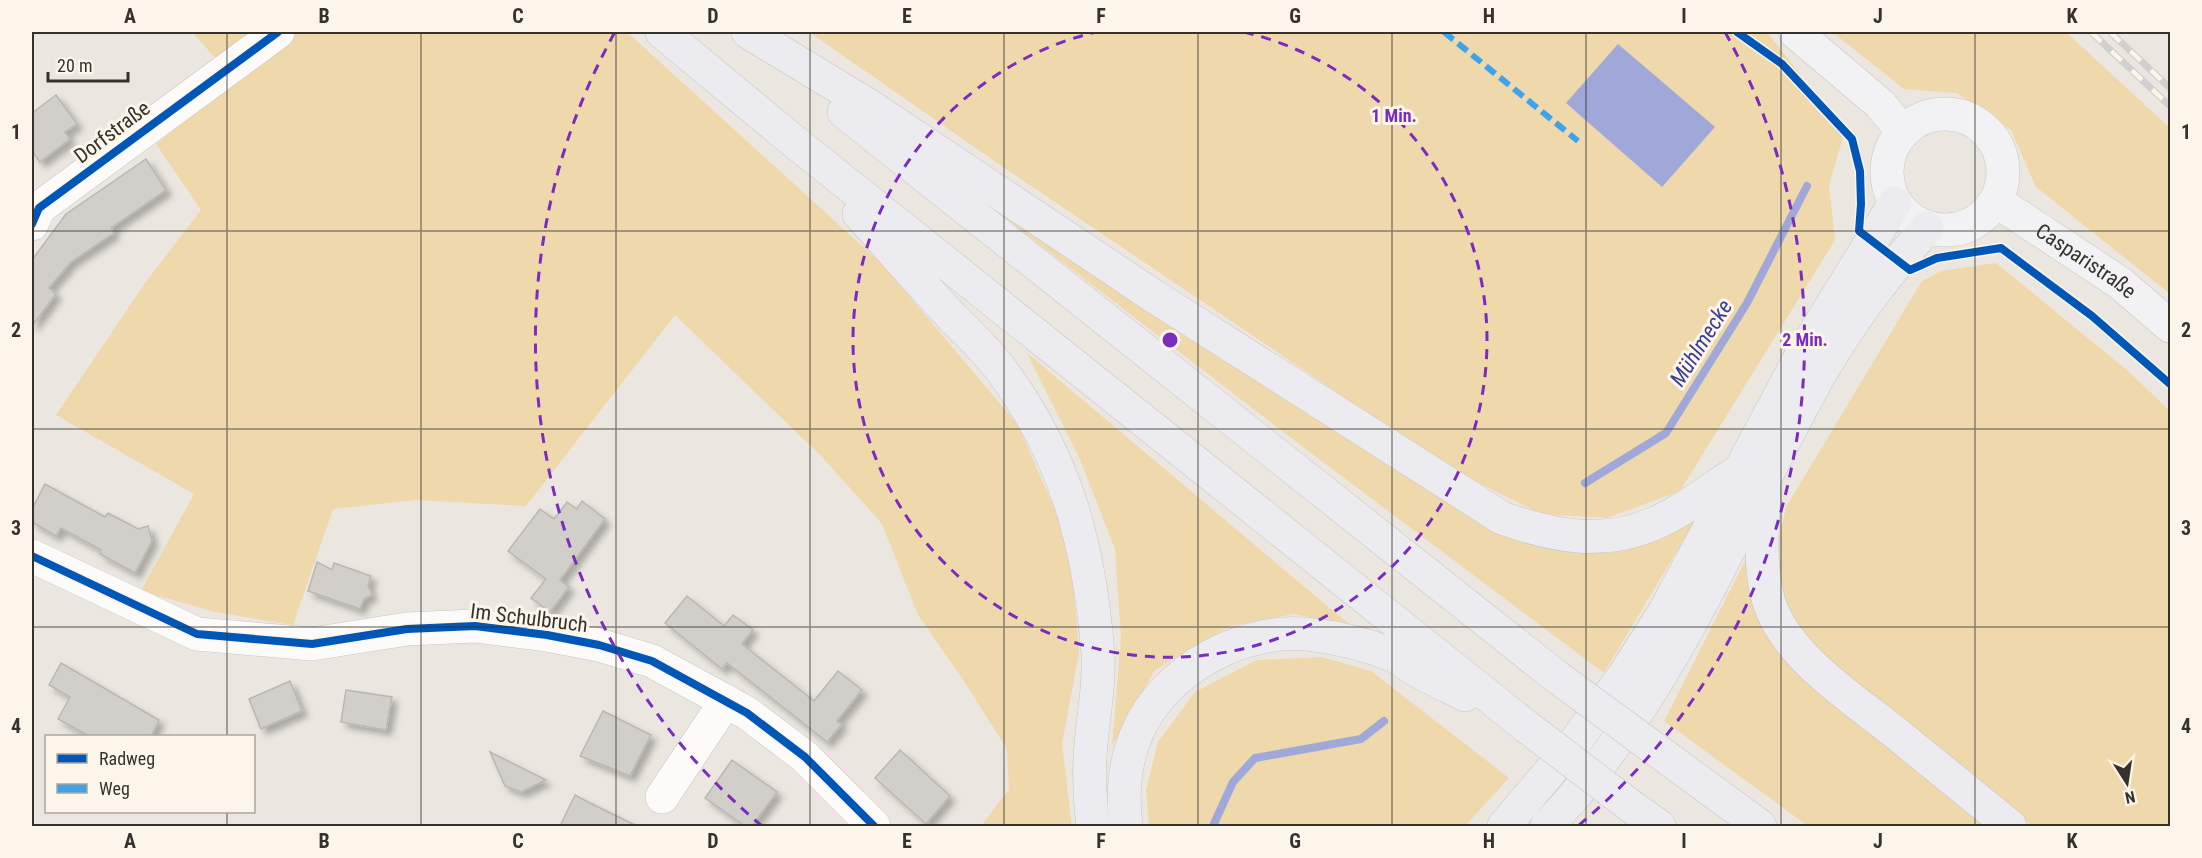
<svg xmlns="http://www.w3.org/2000/svg" width="2202" height="858" viewBox="0 0 2202 858" font-family="'Roboto Condensed',sans-serif">
<style>
.green{fill:#efd8ac}
.water{fill:#9fa8d8}
.lines{fill:none;stroke-linecap:round;stroke-linejoin:round}
.stream{stroke:#9fa8d8;stroke-width:8}
.building{fill:#d2cec9;stroke:#bab7b1;stroke-width:1.5;filter:url(#shadow)}
.minor-casing{stroke:#c8c5c0;stroke-width:34}
.major-casing{stroke:#c8c5c2;stroke-width:34}
.highway-casing{stroke:#c8c5c2;stroke-width:34}
.minor{stroke:#fcfbfa;stroke-width:33}
.major{stroke:#f2f2f4;stroke-width:33}
.highway{stroke:#ececf0;stroke-width:33}
.rail-casing{stroke:#d1d0ce;stroke-width:7}
.rail{stroke:#fcf5e9;stroke-width:4.5;stroke-dasharray:14;stroke-linecap:butt}
.highway-bridge-casing{stroke:#c8c5c2;stroke-width:34;stroke-linecap:butt}
.highway-bridge{stroke:#ececf0;stroke-width:33}
.quiet{stroke:#3ea3eb;stroke-width:6;stroke-dasharray:12 6;stroke-linecap:butt}
.cycleway-casing{stroke:#fcf5e9;stroke-width:11}
.cycleway{stroke:#0057b8;stroke-width:8}
.grid{fill:none;stroke:#35322e;stroke-width:1.5;stroke-opacity:0.55}
.ring{fill:none;stroke:#7b2cbf;stroke-width:3;stroke-dasharray:10 8}
.labels{text-anchor:middle;dominant-baseline:central;stroke-width:6;stroke-linejoin:round;paint-order:stroke}
.street-label{font-size:21px;fill:#35322e;stroke:#fcf5e9}
.water-label{font-size:22px;font-style:italic;fill:#353f93;stroke:#fcf5e9}
.centre{fill:#7b2cbf;stroke:#fcf5e9;stroke-width:3}
.ring-label{font-size:18px;text-anchor:middle;font-weight:bold;fill:#7b2cbf;stroke:#fcf5e9;stroke-width:6;stroke-linejoin:round;paint-order:stroke}
.neatline{fill:none;stroke:#35322e;stroke-width:2}
.grid-label{font-size:20px;text-anchor:middle;font-weight:bold;fill:#35322e}
</style>
<defs>
<filter id="shadow"><feDropShadow dx="5.5" dy="5.5" stdDeviation="3" flood-color="#0004"/></filter>
</defs>
<rect width="100%" height="100%" fill="#ebe7e0"/>
<g class="green">
<polygon points="192,32 256,32 218,61"/>
<polygon points="297,32 627,32 883,265 1018,425 1070,544 1079,653 1062,744 1072,826 981,826 1009,789 1007,749 962,678 918,615 882,524 823,458 675,315 526,506 416,500 333,509 293,625 215,612 141,591 194,494 56,415 145,283 201,210 156,144"/>
<polygon points="809,32 1767,32 1845,131 1829,185 1835,240 1680,491 1607,518 1541,514 1449,468 1003,167"/>
<polygon points="1832,32 2066,32 2170,128 2170,294 2036,187 2011,130 1957,93 1904,89"/>
<polygon points="983,201 1546,544 1701,511 1604,673 1299,444"/>
<polygon points="1996,263 2128,371 2170,411 2170,826 2032,826 1814,647 1784,612 1773,565 1786,507 1922,281 1941,271"/>
<polygon points="1027,353 1351,626 1294,614 1230,626 1155,670 1112,746 1121,638 1115,549 1079,457"/>
<polygon points="1747,557 1754,606 1988,826 1808,826 1664,721"/>
<polygon points="1321,657 1371,671 1509,778 1465,826 1149,826 1146,791 1158,742 1195,692 1257,660"/>
</g>
<polygon class="water" points="1618,44 1715,127 1662,187 1566,103"/>
<g class="lines">
<g class="stream">
<polyline points="1585,483 1666,433 1747,303 1807,186"/>
<polyline points="1213,826 1233,782 1255,758 1361,739 1384,721"/>
</g>
</g>
<g class="building">
<polygon points="56,95 77,124 65,132 70,139 40,162 32,151 32,113"/>
<polygon points="146,159 166,190 111,228 114,233 71,262 49,288 56,294 32,326 32,260 66,214"/>
<polygon points="45,484 105,517 108,513 138,529 148,526 152,541 135,573 100,554 101,550 61,528 56,536 32,522 32,509"/>
<polygon points="582,501 605,519 560,580 569,587 550,612 531,598 546,579 508,551 540,509 554,519 567,502 577,509"/>
<polygon points="317,562 332,570 334,563 371,576 368,586 372,595 364,599 360,609 308,591"/>
<polygon points="687,596 724,626 733,615 753,630 742,644 814,701 838,671 862,690 837,721 842,724 827,742 727,663 722,669 665,623"/>
<polygon points="61,663 159,720 151,736 89,736 58,719 70,697 49,685"/>
<polygon points="290,681 302,711 261,729 249,699"/>
<polygon points="346,690 392,697 386,730 341,722"/>
<polygon points="603,711 651,735 630,776 580,756"/>
<polygon points="900,750 950,796 926,824 875,778"/>
<polygon points="490,752 546,780 521,792 505,786"/>
<polygon points="732,760 777,792 752,826 745,826 705,798"/>
<polygon points="575,795 588,802 637,826 560,826"/>
</g>
<g class="lines">
<g class="minor-casing">
<g id="minor">
<polyline points="32,224 39,208 278,32"/>
<polyline points="32,556 197,634 312,644 407,629 475,626 547,635 599,645 652,661 747,713 805,757 874,826"/>
<polyline points="662,797 726,701"/>
</g>
</g>
<g class="major-casing">
<g id="major">
<polyline points="1795,32 1880,104 1903,132"/>
<circle cx="1945" cy="172" r="58"/>
<path id="s1" d="M1996,201L2120,283L2170,326"/>
</g>
</g>
<g class="highway-casing">
<g id="highway">
<polyline points="662,32 791,139 1527,727"/>
<path d="M748,32L868,105L1152,295L1502,518C1553,536 1602,546 1653,524C1682,512 1712,488 1739,471"/>
<polyline points="844,112 1557,677"/>
<path d="M859,214C890,248 921,284 953,318C970,335 988,352 1002,371C1067,459 1090,548 1098,655C1100,686 1093,715 1091,745C1088,772 1090,800 1093,826"/>
<path d="M1764,489C1763,525 1758,566 1769,602C1786,657 1855,700 1897,734C1935,765 1973,796 2010,826"/>
<polyline points="1670,760 1760,826"/>
<polyline points="1632,807 1659,826"/>
<path d="M1126,826C1122,794 1124,763 1137,733C1164,669 1246,625 1314,635C1339,638 1365,644 1389,654C1399,657 1407,665 1416,670C1432,679 1449,687 1465,695"/>
<polyline points="1504,826 1575,742 1623,677 1665,611 1802,354 1895,203"/>
<path d="M1547,826C1671,698 1734,527 1820,374C1850,322 1887,273 1927,228"/>
</g>
</g>
<use href="#minor" class="minor"/>
<use href="#major" class="major"/>
<use href="#highway" class="highway"/>
<g class="rail-casing">
<g id="rail">
<polyline points="2091,32 2170,106"/>
<polyline points="2110,32 2170,88"/>
</g>
</g>
<use href="#rail" class="rail"/>
<g class="highway-bridge-casing">
<g id="highway-bridge">
<polyline points="1557,677 1670,760"/>
<polyline points="1527,727 1632,807"/>
</g>
</g>
<use href="#highway-bridge" class="highway-bridge"/>
<polyline class="quiet" points="1444,32 1578,141"/>
<g class="cycleway-casing">
<g id="cycleway">
<polyline points="1737,32 1782,64 1852,139 1860,171 1861,204 1859,231 1910,270 1937,258 2001,248 2092,316 2170,384"/>
<polyline points="32,224 39,208 278,32"/>
<polyline points="32,556 197,634 312,644 407,629 475,626 547,635 599,645 652,661 747,713 805,757 874,826"/>
</g>
</g>
<use href="#cycleway" class="cycleway"/>
</g>
<path class="grid" d="M227,32V736M421,32V826M616,32V826M810,32V826M1004,32V826M1198,32V826M1392,32V826M1586,32V826M1781,32V826M1975,32V826M32,231H2170M32,429H2170M32,627H2170M227,812V826"/>
<g class="ring">
<path d="M1244 32A317 317 0 1 1 1096 32"/>
<path d="M762 826A635 635 0 0 1 615 32M1725 32A635 635 0 0 1 1578 826"/>
</g>
<g class="labels">
<g class="street-label">
<text transform="translate(112 132) rotate(-37)">Dorfstraße</text>
<text stroke="none"><textPath href="#s1" startOffset="108">Casparistraße</textPath></text>
<text transform="translate(529 618) rotate(7)">Im Schulbruch</text>
</g>
<g class="water-label">
<text transform="translate(1701 343) rotate(-58)">Mühlmecke</text>
</g>
</g>
<circle cx="1170" cy="340" r="9" class="centre"/>
<g class="ring-label">
<text x="1394" y="122">1 Min.</text>
<text x="1805" y="346">2 Min.</text>
</g>
<rect width="2202" height="858" fill="none" stroke="#fcf5e9" stroke-width="66"/>
<rect x="45" y="735" width="210" height="78" fill="#fcf5e9" stroke="#aca79e" stroke-width="1.5"/>
<rect x="57" y="754" width="30" height="9" fill="#0057b8" stroke="#aca79e" stroke-width="1.5"/>
<text x="99" y="765" font-size="18" fill="#35322e">Radweg</text>
<rect x="57" y="784" width="30" height="9" fill="#3ea3eb" stroke="#aca79e" stroke-width="1.5"/>
<text x="99" y="795" font-size="18" fill="#35322e">Weg</text>
<g transform="translate(2127 783) rotate(168)" stroke="#fcf5e9" stroke-width="4.5" paint-order="stroke">
<path d="M0-4.5L10 22L0 15L-10 22Z" fill="#35322e"/>
<text y="-9" font-size="16" font-weight="bold" text-anchor="middle" fill="#35322e">N</text>
</g>
<path d="M48 72v9h80v-9" fill="none" stroke="#35322e" stroke-width="3"/>
<text x="57" y="72" font-size="18" fill="#35322e" stroke="#fcf5e9" stroke-width="4.5" paint-order="stroke">20 m</text>
<rect x="33" y="33" width="2136" height="792" class="neatline"/>
<g class="grid-label">
<text x="130" y="23">A</text>
<text x="324" y="23">B</text>
<text x="518" y="23">C</text>
<text x="713" y="23">D</text>
<text x="907" y="23">E</text>
<text x="1101" y="23">F</text>
<text x="1295" y="23">G</text>
<text x="1489" y="23">H</text>
<text x="1684" y="23">I</text>
<text x="1878" y="23">J</text>
<text x="2072" y="23">K</text>
<text x="16" y="139">1</text>
<text x="2186" y="139">1</text>
<text x="16" y="337">2</text>
<text x="2186" y="337">2</text>
<text x="16" y="535">3</text>
<text x="2186" y="535">3</text>
<text x="16" y="733">4</text>
<text x="2186" y="733">4</text>
<text x="130" y="848">A</text>
<text x="324" y="848">B</text>
<text x="518" y="848">C</text>
<text x="713" y="848">D</text>
<text x="907" y="848">E</text>
<text x="1101" y="848">F</text>
<text x="1295" y="848">G</text>
<text x="1489" y="848">H</text>
<text x="1684" y="848">I</text>
<text x="1878" y="848">J</text>
<text x="2072" y="848">K</text>
</g>
</svg>
